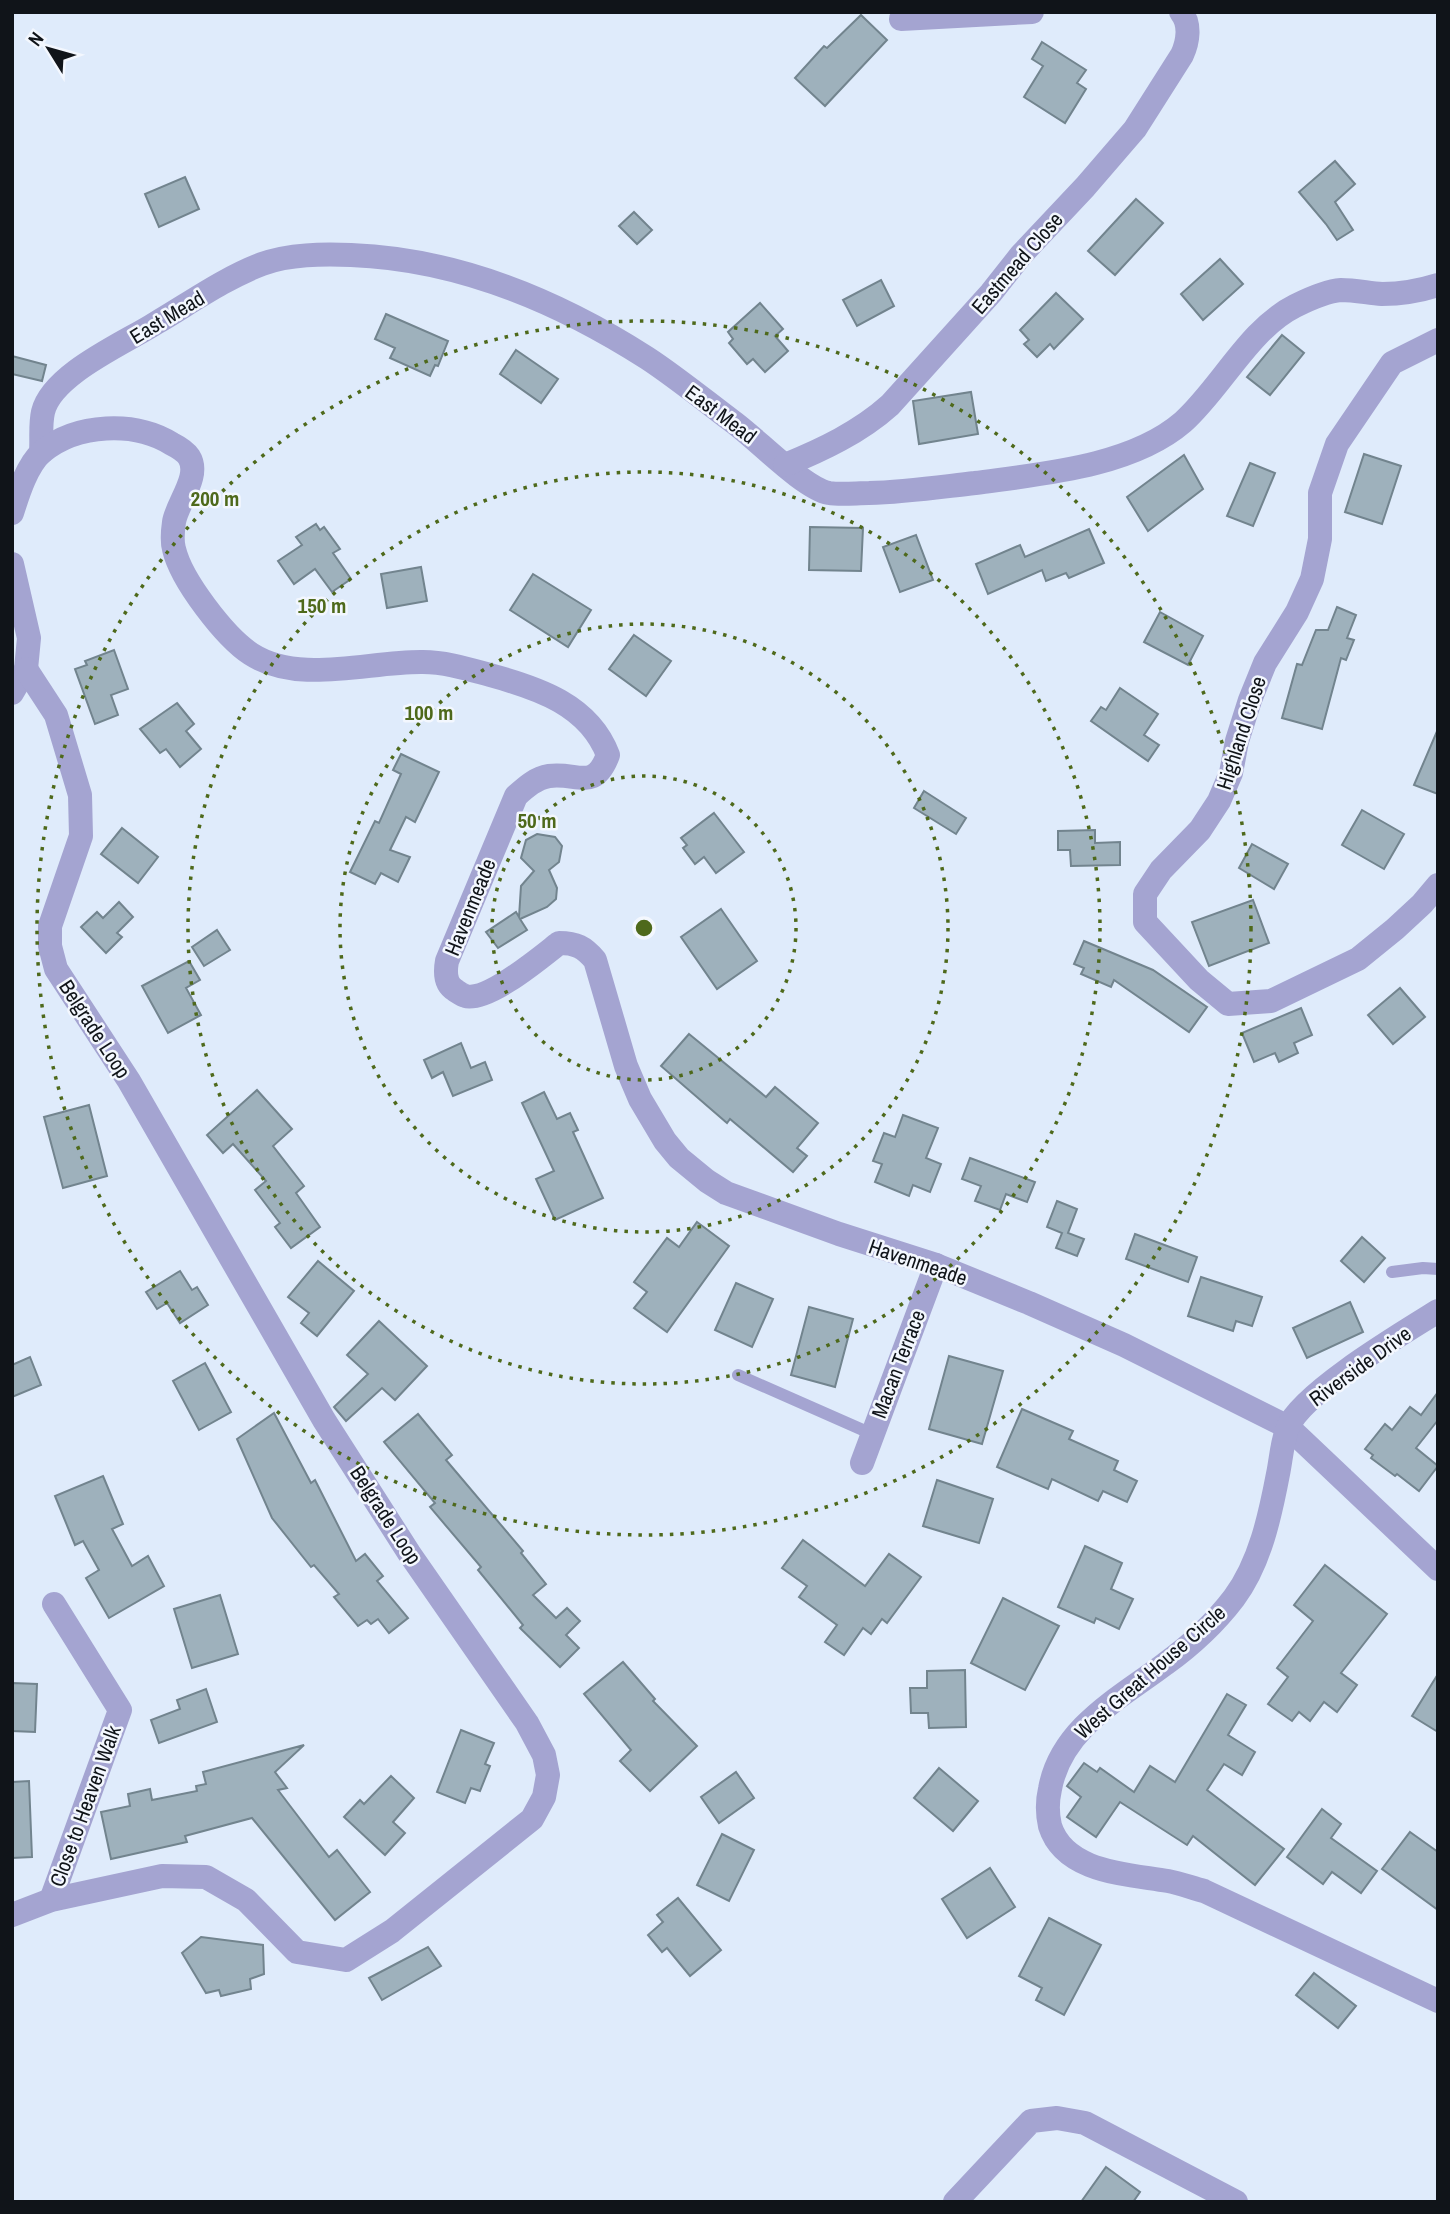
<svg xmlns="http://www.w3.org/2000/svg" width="1450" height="2214" viewBox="0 0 1450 2214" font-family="'Archivo Narrow',sans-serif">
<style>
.building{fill:#9eb1bc;stroke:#72848e;stroke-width:2}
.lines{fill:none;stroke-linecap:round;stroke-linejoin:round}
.service{stroke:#a4a4d1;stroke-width:12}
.minor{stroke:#a4a4d1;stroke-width:24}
.ring{fill:none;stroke:#4e691b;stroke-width:3.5;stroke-dasharray:3.5 7}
.labels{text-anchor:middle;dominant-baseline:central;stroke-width:5;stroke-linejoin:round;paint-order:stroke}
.street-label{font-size:21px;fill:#101419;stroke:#f3f7fe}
.centre{fill:#4e691b;stroke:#f3f7fe;stroke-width:3.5}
.ring-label{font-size:21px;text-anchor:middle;font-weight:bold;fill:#4e691b;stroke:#f3f7fe;stroke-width:5;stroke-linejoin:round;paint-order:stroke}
</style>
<rect width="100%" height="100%" fill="#dfebfb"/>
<g class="building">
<polygon points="861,15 887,40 825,106 795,78 824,46 827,48"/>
<polygon points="1042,42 1086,70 1077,83 1086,89 1065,123 1024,97 1043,66 1032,59"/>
<polygon points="1335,161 1355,184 1335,202 1353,230 1337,240 1326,224 1299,192"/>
<polygon points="185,177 199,209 159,227 145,194"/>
<polygon points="1136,199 1163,223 1115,275 1088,251"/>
<polygon points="634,212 652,230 637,244 619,226"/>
<polygon points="1220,259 1243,284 1203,320 1181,294"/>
<polygon points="881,280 894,306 857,326 843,300"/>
<polygon points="1056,293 1083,319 1054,349 1050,344 1037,357 1024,344 1029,340 1020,330"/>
<polygon points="760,303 783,329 775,336 788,351 765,372 753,359 747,364 729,343 733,339 728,332"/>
<polygon points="386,314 448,341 438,366 435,365 430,376 390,358 395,348 375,339"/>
<polygon points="1282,335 1304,353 1270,395 1247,377"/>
<polygon points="516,350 558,379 541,403 500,374"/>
<polygon points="12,356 46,365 42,381 12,374"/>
<polygon points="971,392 978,434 919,444 913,401"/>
<polygon points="1364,454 1401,466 1382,524 1345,512"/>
<polygon points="1184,455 1203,489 1148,531 1127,497"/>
<polygon points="1250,463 1275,473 1253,526 1227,516"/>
<polygon points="316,524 320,530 324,527 340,549 333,553 351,579 332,592 315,569 294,584 278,561 302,545 296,537"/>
<polygon points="810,527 863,528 861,571 809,570"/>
<polygon points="1089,529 1104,563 1069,578 1066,573 1046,581 1042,570 988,594 976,564 1020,545 1025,557"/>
<polygon points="916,535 933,580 900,592 883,547"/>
<polygon points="421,567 427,601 387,608 381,574"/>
<polygon points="533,574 591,610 568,647 510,610"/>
<polygon points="1337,607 1356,615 1347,638 1354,640 1346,660 1341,658 1322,729 1282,718 1297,664 1302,665 1316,630 1328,630"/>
<polygon points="1160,612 1203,636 1188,665 1144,642"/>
<polygon points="634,635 671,661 646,696 609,669"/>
<polygon points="114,650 128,689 111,695 118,715 95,724 75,669 87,665 85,661"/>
<polygon points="1120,688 1158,714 1144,735 1159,745 1148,761 1091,721 1101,707 1106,710"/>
<polygon points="177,703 194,724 186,731 201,749 180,767 166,749 160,753 140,729"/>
<polygon points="1438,729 1438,794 1414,785"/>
<polygon points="401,754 439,772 415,822 406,817 390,850 410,857 398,882 381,873 375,884 350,872 375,821 379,823 401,774 393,770"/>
<polygon points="924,791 966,818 956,834 914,808"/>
<polygon points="1362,810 1404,834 1384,869 1342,845"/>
<polygon points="714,813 744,852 716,873 704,857 695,864 683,848 687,845 681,838"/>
<polygon points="122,828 158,857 138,883 101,854"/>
<polygon points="1095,830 1095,843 1120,842 1120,865 1071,866 1070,850 1058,850 1058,831"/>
<polygon points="537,834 555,837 562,846 559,862 549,870 557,888 556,899 547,907 520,919 527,930 498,948 486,932 516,912 519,917 521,886 534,871 521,858 526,840"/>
<polygon points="1252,844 1288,864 1274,889 1239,868"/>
<polygon points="1253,900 1269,943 1209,966 1192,922"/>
<polygon points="119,902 133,917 117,933 122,937 106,953 81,927 97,912 103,918"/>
<polygon points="721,909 757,961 717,989 681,937"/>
<polygon points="217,930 230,950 204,966 192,947"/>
<polygon points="1084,941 1153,970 1207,1007 1189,1032 1114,980 1111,987 1081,974 1084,968 1074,964"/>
<polygon points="189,961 200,980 186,988 201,1015 168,1033 142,986"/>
<polygon points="1400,988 1425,1017 1393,1044 1368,1015"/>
<polygon points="1301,1008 1312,1035 1294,1043 1298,1053 1279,1062 1275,1053 1254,1062 1242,1033"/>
<polygon points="689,1034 766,1097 775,1087 818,1123 797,1148 807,1156 793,1172 730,1119 727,1123 661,1066"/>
<polygon points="461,1043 471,1068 485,1062 492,1080 453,1096 443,1072 432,1078 424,1060"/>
<polygon points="257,1090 292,1129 273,1146 304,1186 296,1193 320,1227 291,1248 275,1227 280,1223 255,1190 266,1181 233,1144 223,1153 207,1135"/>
<polygon points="544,1092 557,1119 570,1113 578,1130 573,1132 603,1198 555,1220 536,1179 554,1171 522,1103"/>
<polygon points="89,1105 107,1176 63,1188 44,1117"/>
<polygon points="903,1115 938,1128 926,1158 941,1164 930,1192 913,1185 909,1196 875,1182 882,1164 873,1161 884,1133 895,1137"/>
<polygon points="970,1158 1035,1182 1027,1202 1006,1194 1000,1210 975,1201 981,1186 962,1179"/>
<polygon points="1057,1201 1077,1209 1068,1233 1084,1239 1077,1256 1056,1248 1062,1233 1047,1227"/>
<polygon points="697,1222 729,1246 667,1332 634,1308 647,1292 634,1282 667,1238 679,1247"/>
<polygon points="1135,1234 1197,1257 1188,1282 1126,1259"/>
<polygon points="1362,1237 1385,1258 1364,1282 1341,1261"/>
<polygon points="318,1261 354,1291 317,1336 301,1323 309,1313 288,1297"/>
<polygon points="180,1271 192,1290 197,1287 208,1305 180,1323 167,1303 157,1309 146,1292"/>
<polygon points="1201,1277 1262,1297 1252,1326 1236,1321 1233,1331 1188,1316"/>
<polygon points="736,1283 773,1299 752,1347 715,1330"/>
<polygon points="1350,1302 1363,1332 1307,1358 1293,1328"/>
<polygon points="809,1307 853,1319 835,1387 791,1375"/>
<polygon points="379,1321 427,1366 395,1400 382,1388 346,1421 334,1407 368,1374 347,1355"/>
<polygon points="949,1356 1003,1371 982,1444 929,1429"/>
<polygon points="30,1357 41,1385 12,1397 12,1365"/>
<polygon points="205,1363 231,1412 199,1430 173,1381"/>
<polygon points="1438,1392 1438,1420 1416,1448 1438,1466 1419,1491 1397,1474 1395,1476 1371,1458 1373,1455 1365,1449 1385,1424 1392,1430 1410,1407 1421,1415"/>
<polygon points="1022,1409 1073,1431 1069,1439 1118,1461 1114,1470 1137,1481 1127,1502 1103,1491 1098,1501 1052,1479 1048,1489 997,1467"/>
<polygon points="274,1413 311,1483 315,1480 356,1561 365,1554 383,1576 377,1581 408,1618 389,1633 378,1619 371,1624 367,1620 358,1626 334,1597 339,1594 314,1565 311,1567 272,1518 237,1439"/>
<polygon points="418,1414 452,1455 446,1460 523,1551 521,1553 546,1584 533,1595 556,1618 567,1608 580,1621 566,1635 579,1648 560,1667 520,1628 523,1625 478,1570 481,1567 430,1507 435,1503 384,1442"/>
<polygon points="103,1476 123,1524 112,1529 132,1566 148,1556 164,1586 109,1618 86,1578 99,1570 83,1541 75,1545 55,1496"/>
<polygon points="937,1480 993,1499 979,1543 923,1526"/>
<polygon points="803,1540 865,1586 889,1554 921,1577 887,1623 882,1619 871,1634 863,1628 844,1655 825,1642 837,1625 799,1597 807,1586 782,1568"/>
<polygon points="1085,1546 1122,1563 1111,1589 1133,1599 1119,1629 1096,1618 1094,1623 1058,1607"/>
<polygon points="1325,1565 1387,1614 1341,1673 1357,1685 1337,1712 1324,1702 1310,1721 1299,1712 1292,1721 1268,1704 1288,1677 1277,1668 1313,1621 1294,1605"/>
<polygon points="220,1595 238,1654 192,1668 174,1609"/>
<polygon points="1003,1598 1059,1626 1025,1690 971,1663"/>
<polygon points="623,1662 655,1699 653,1701 697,1746 650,1791 620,1761 631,1750 584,1694"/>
<polygon points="965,1670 966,1727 929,1728 928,1713 911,1713 910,1688 927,1688 927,1671"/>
<polygon points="1438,1674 1438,1732 1412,1716"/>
<polygon points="12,1683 37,1684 35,1732 12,1731"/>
<polygon points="206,1689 217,1722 159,1743 151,1720 180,1709 177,1700"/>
<polygon points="1227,1694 1246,1705 1228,1735 1255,1752 1242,1775 1224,1764 1207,1790 1284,1849 1255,1885 1193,1836 1187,1845 1120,1802 1096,1837 1067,1817 1081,1797 1067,1786 1084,1763 1097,1772 1100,1768 1134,1792 1150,1766 1175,1782"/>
<polygon points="461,1730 494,1743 485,1764 490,1766 480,1791 471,1788 465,1803 437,1792"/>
<polygon points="304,1745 275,1772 287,1788 278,1790 329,1857 337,1850 370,1892 335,1920 252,1818 185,1836 187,1842 111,1859 101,1812 130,1806 128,1794 150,1789 152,1800 197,1791 196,1786 206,1784 203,1772"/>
<polygon points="939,1768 978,1801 953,1831 914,1798"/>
<polygon points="736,1772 754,1798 719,1823 701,1797"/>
<polygon points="391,1776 414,1798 393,1822 405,1833 385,1855 344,1817 360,1800 364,1804"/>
<polygon points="29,1781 32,1857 12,1858 12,1782"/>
<polygon points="1322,1809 1341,1824 1331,1838 1377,1871 1361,1893 1332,1872 1323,1884 1287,1857"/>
<polygon points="1410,1832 1438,1852 1438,1910 1382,1869"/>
<polygon points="722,1834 754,1850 729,1901 697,1885"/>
<polygon points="990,1868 1015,1907 967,1938 942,1899"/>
<polygon points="678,1898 721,1950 690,1976 667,1948 662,1952 648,1935 663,1922 657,1915"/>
<polygon points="1049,1918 1101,1945 1064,2015 1036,2000 1042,1988 1019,1976"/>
<polygon points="201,1937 263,1945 264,1974 250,1979 251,1989 221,1996 219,1990 206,1993 182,1953"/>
<polygon points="428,1947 441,1966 382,2000 369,1978"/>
<polygon points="1314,1973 1356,2006 1338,2028 1296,1995"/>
<polygon points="1106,2167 1140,2192 1133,2202 1081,2202"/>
</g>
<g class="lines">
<g class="service">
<polyline points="1392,1272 1423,1268 1438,1269"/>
<polyline points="738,1375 872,1434"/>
</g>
<g class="minor">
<polyline points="901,19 1032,12"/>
<polyline points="1438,340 1392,363 1337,444 1320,493 1320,539 1312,579 1297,612 1265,663 1250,700 1237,741 1231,773 1219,801 1200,830 1161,870 1145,894 1145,922 1199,980 1228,1004 1271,1001 1358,959 1395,929 1422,904 1438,885"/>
<path d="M41,453C42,440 40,425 43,412C52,374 125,343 156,323C190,303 225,278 262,264C290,254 322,254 351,255C458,259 558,301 647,358C676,377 704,400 732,421C756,438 803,488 829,493C841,495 857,493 869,493C905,492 939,487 975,483C1040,474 1131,467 1183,422C1221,388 1249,329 1295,306C1309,299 1326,291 1341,290C1355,290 1368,293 1382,294C1401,294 1419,291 1438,285"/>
<path d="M785,465C822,450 860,432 890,405L991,293L1021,255L1085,187L1135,129L1182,55C1188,42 1191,24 1181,12"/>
<path d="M12,513C18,494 27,465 42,452C77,423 135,421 172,444C178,447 185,451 189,457C201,476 177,503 174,522C173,529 172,542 174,549C181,580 225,637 251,654C299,685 369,661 423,662C446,662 468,669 490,675C538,688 589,705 608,755C594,792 578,772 549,776C536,778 526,787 516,796L447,961C445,972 445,984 455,990C456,991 464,996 465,996C488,1002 541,957 559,943C576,943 584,947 595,960L626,1066L640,1099L665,1141L679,1158L707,1181L726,1193L839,1234L936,1265L1029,1303L1124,1345L1288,1427L1438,1569"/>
<polyline points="12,564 29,638 26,669 12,693"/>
<path d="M1438,1311C1403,1333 1303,1392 1288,1427C1282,1441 1281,1460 1278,1474C1270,1516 1260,1563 1234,1598C1215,1623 1190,1646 1165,1664C1120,1698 1061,1728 1050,1789C1047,1802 1047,1813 1050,1826C1065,1873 1128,1874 1168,1881C1180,1883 1192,1888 1204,1891L1438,2001"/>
<polyline points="862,1463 936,1265"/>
<polyline points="51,1900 120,1710 54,1604"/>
<polyline points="12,1915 51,1900 162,1876 206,1877 246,1900 297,1952 346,1960 392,1931 532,1819 544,1797 548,1775 544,1755 527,1723 409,1553 324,1420 129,1081 56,969 50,946 50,926 81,836 80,795 56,715 26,669"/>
<polyline points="955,2202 1031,2121 1057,2118 1085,2123 1236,2202"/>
</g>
</g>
<g class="ring">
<circle cx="644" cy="928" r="152"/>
<circle cx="644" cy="928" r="304"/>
<circle cx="644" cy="928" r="456"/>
<circle cx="644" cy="928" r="607"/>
</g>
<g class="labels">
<g class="street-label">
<text transform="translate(1017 263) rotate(-49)">Eastmead Close</text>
<text transform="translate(167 317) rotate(-31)">East Mead</text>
<text transform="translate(721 414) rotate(37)">East Mead</text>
<text transform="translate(1241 733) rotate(-72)">Highland Close</text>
<text transform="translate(470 907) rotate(-68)">Havenmeade</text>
<text transform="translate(95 1029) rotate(57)">Belgrade Loop</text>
<text transform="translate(918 1262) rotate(19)">Havenmeade</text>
<text transform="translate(898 1364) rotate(-69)">Macan Terrace</text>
<text transform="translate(1360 1366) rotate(-36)">Riverside Drive</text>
<text transform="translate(386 1515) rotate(57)">Belgrade Loop</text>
<text transform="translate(1150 1672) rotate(-41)">West Great House Circle</text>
<text transform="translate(85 1806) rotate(-70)">Close to Heaven Walk</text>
</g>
</g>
<circle cx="644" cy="928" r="10" class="centre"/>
<g class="ring-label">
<text x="215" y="506">200 m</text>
<text x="322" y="613">150 m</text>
<text x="429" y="720">100 m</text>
<text x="537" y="828">50 m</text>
</g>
<rect width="1450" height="2214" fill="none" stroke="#101419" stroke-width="28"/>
<g transform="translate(49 49) rotate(307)" stroke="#f3f7fe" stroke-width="5" paint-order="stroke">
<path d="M0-5L12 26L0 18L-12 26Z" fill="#101419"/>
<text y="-10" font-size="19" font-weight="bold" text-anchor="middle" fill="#101419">N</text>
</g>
</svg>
